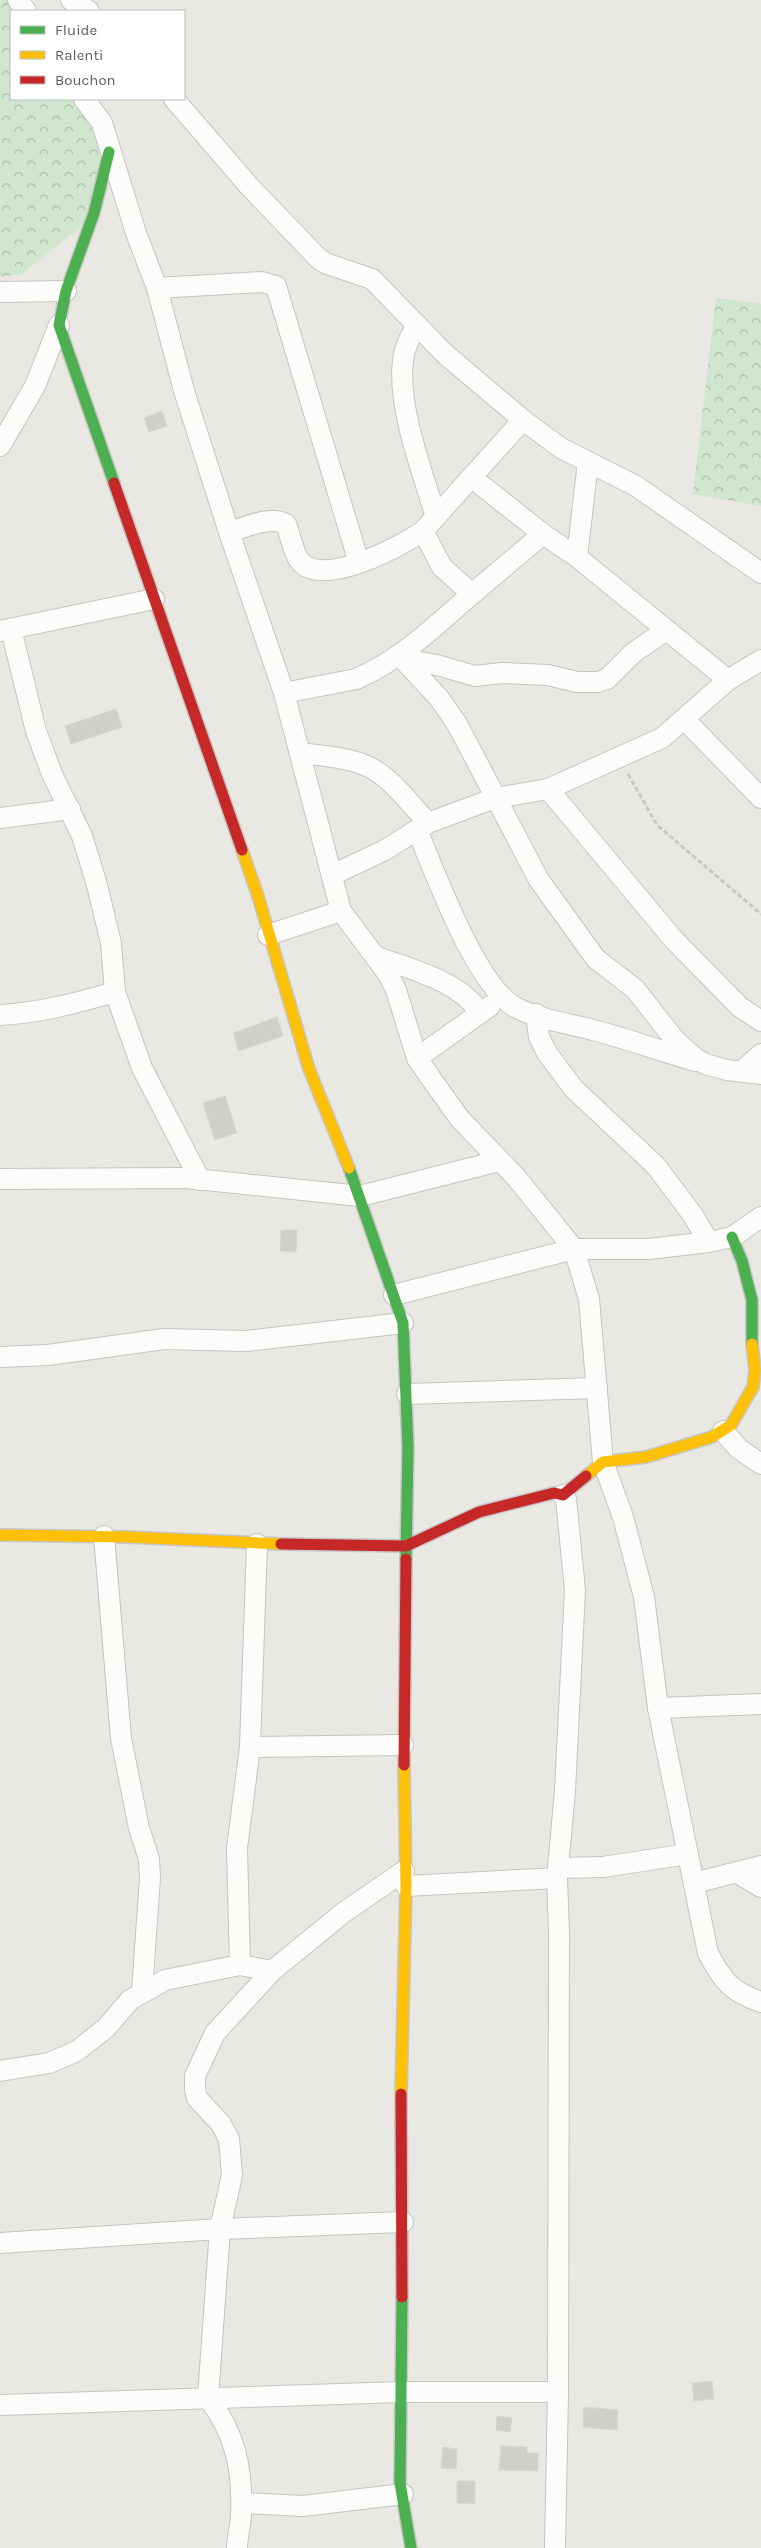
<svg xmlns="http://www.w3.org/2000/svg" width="761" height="2548" viewBox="0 0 761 2548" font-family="Karla,sans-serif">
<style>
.forest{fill:url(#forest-crowns)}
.building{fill:#d0cfcc;stroke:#d8d7d2}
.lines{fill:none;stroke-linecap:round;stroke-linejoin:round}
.street-casing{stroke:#c5c5c4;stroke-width:22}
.fast-casing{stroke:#c6c6c5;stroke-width:14}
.slow-casing{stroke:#c6c6c5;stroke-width:14}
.jam-casing{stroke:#c6c6c5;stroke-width:14}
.path{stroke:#c4cac7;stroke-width:3;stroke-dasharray:5 2.5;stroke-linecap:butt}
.street{stroke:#fcfcfb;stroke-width:20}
.fast{stroke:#4caf50;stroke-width:11}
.slow{stroke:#ffc107;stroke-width:11}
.jam{stroke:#c62828;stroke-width:11}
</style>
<defs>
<pattern id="forest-crowns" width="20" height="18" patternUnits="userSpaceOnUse" patternTransform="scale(1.25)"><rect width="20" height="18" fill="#d0e6cf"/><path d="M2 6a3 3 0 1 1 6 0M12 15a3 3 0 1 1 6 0" fill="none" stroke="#acbeab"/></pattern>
</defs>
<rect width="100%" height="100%" fill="#e9e8e3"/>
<g class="forest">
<polygon points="0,0 23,0 30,11 11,11 11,99 86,99 90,105 103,172 89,220 22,274 0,277"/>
<polygon points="716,298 761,304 761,506 693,494"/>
</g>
<g class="building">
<polygon points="162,411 167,426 149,432 144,418"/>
<polygon points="116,709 122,727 71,744 65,726"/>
<polygon points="277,1017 283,1036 239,1051 233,1033"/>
<polygon points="225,1096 237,1133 215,1140 203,1103"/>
<polygon points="281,1230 297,1230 296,1252 280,1251"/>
<polygon points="712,2381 714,2399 694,2401 692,2383"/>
<polygon points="584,2407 618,2410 617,2430 583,2427"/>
<polygon points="497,2416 512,2418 510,2432 496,2430"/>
<polygon points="501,2446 527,2447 527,2453 538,2453 538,2471 499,2470"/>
<polygon points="443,2447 457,2449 456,2469 441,2468"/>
<polygon points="457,2481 475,2481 475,2504 457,2503"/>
</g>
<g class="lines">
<g class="street-casing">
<g id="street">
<polyline points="18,0 26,11"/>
<polyline points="71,0 89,11"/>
<path d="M84,99L102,123L136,233L157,288L184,391L229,532L284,693L341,911L388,974L396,990L417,1058L432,1080L460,1119L515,1176L574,1249L589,1299L603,1462L623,1517L644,1597L658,1708L708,1953C722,1980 731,1992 761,2002"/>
<polyline points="174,99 249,186 318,258 325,263 372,279 445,354 523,420 561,448 636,486 761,573"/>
<polyline points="157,288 262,282 276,286 359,563"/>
<polyline points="0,292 66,291"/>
<path d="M417,325C410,337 404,348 403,361C397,406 423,474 436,517"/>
<polyline points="0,446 35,386 59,325"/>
<polyline points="471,477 543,534"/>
<polyline points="423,531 442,567 472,594 543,534 577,557 588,462"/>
<path d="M229,532C244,528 270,515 286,524C290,534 293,551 299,560C321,590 401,546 423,531L523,420"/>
<polyline points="577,557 728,680"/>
<polyline points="11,629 36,731 52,774 82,836 97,885 111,943 115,992 142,1068 200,1180"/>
<polyline points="0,631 154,599"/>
<polyline points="399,655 439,698 457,724 539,880 596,959 635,989 675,1040 695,1058 705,1064 727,1070 761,1074"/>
<polyline points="403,659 437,665 475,676 502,673 548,675 577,682 598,682 607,679 633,653 666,630"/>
<path d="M284,693L356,679C401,660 436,625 472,594"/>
<polyline points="684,719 761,798"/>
<path d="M300,753C322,756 348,757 369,767C392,778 411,805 428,823"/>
<polyline points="548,789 674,940 740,1007 761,1021"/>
<polyline points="0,818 70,809"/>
<path d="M417,830C435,872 477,989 517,1008C540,1020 572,1024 597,1031C631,1040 663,1052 696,1061"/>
<polyline points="332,875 385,850 428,823 495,798 548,789 662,738 728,680 761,660"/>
<polyline points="268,935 341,911"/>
<path d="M378,957C412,970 460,981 480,1013"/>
<polyline points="536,1014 539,1037 547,1053 574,1089 656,1166 692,1214 709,1242"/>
<path d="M0,1015C40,1013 76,1003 115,992"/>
<polyline points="417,1058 490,1006"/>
<polyline points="742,1071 761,1054"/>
<polyline points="0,1179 186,1178 360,1196 499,1161"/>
<polyline points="394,1295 574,1249 649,1249 709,1242 732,1237 761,1217"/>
<polyline points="0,1357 48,1355 164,1339 246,1341 403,1323"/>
<polyline points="407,1394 597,1388"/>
<polyline points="723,1431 739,1449 761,1464"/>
<polyline points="104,1536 121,1738 139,1828 149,1859 150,1878 142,1991"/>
<polyline points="257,1544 250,1747 403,1745"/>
<polyline points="658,1708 761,1704"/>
<polyline points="558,1868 603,1867 688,1854"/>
<polyline points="736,1872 761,1887"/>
<polyline points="694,1883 761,1866"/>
<polyline points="406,1886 557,1878"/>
<polyline points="240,1965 237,1848 250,1747"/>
<polyline points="0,2071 49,2063 77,2051 106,2028 130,2000 165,1980 240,1965 272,1971"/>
<polyline points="0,2243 220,2229 403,2222"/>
<polyline points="0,2405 403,2392 558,2392"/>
<polyline points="242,2503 303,2506 403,2494"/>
<path d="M237,2548C237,2537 241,2525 241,2514C243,2468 235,2434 208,2397L220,2229L232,2175L229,2139L221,2124L197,2098L195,2090V2076L215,2033L272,1971L343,1913L404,1871"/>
<polyline points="555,2548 558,2392 559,1932 557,1878 565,1791 575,1590 566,1499 563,1495"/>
</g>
</g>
<g class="fast-casing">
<g id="fast">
<polyline points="109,152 94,213 66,291 59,325 114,483"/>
<polyline points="349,1168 403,1323 408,1447 406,1559"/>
<polyline points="732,1237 742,1261 752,1300 752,1344"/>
<polyline points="402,2297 400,2483 411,2548"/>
</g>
</g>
<g class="slow-casing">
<g id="slow">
<polyline points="242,850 258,896 309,1069 349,1168"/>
<polyline points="586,1476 603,1462 646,1457 712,1437 731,1425 753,1387 755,1370 752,1344"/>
<polyline points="0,1535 127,1537 281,1544"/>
<polyline points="401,2094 406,1886 404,1765"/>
</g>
</g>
<g class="jam-casing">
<g id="jam">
<polyline points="114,483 242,850"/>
<polyline points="281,1544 406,1546 479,1512 554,1493 563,1495 586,1476"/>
<polyline points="404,1765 406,1559"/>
<polyline points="401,2094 402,2297"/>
</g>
</g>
<polyline class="path" points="628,774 657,825 761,914"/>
<use href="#street" class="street"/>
<use href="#fast" class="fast"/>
<use href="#slow" class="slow"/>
<use href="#jam" class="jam"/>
</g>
<rect x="10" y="10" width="175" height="90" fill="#ffffff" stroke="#bdbec0"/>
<rect x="20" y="26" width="25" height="8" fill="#4caf50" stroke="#bdbec0"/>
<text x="55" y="35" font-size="15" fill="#595d62">Fluide</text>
<rect x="20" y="51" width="25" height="8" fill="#ffc107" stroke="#bdbec0"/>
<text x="55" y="60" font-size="15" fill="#595d62">Ralenti</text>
<rect x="20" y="76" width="25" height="8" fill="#c62828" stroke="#bdbec0"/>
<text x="55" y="85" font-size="15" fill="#595d62">Bouchon</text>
</svg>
